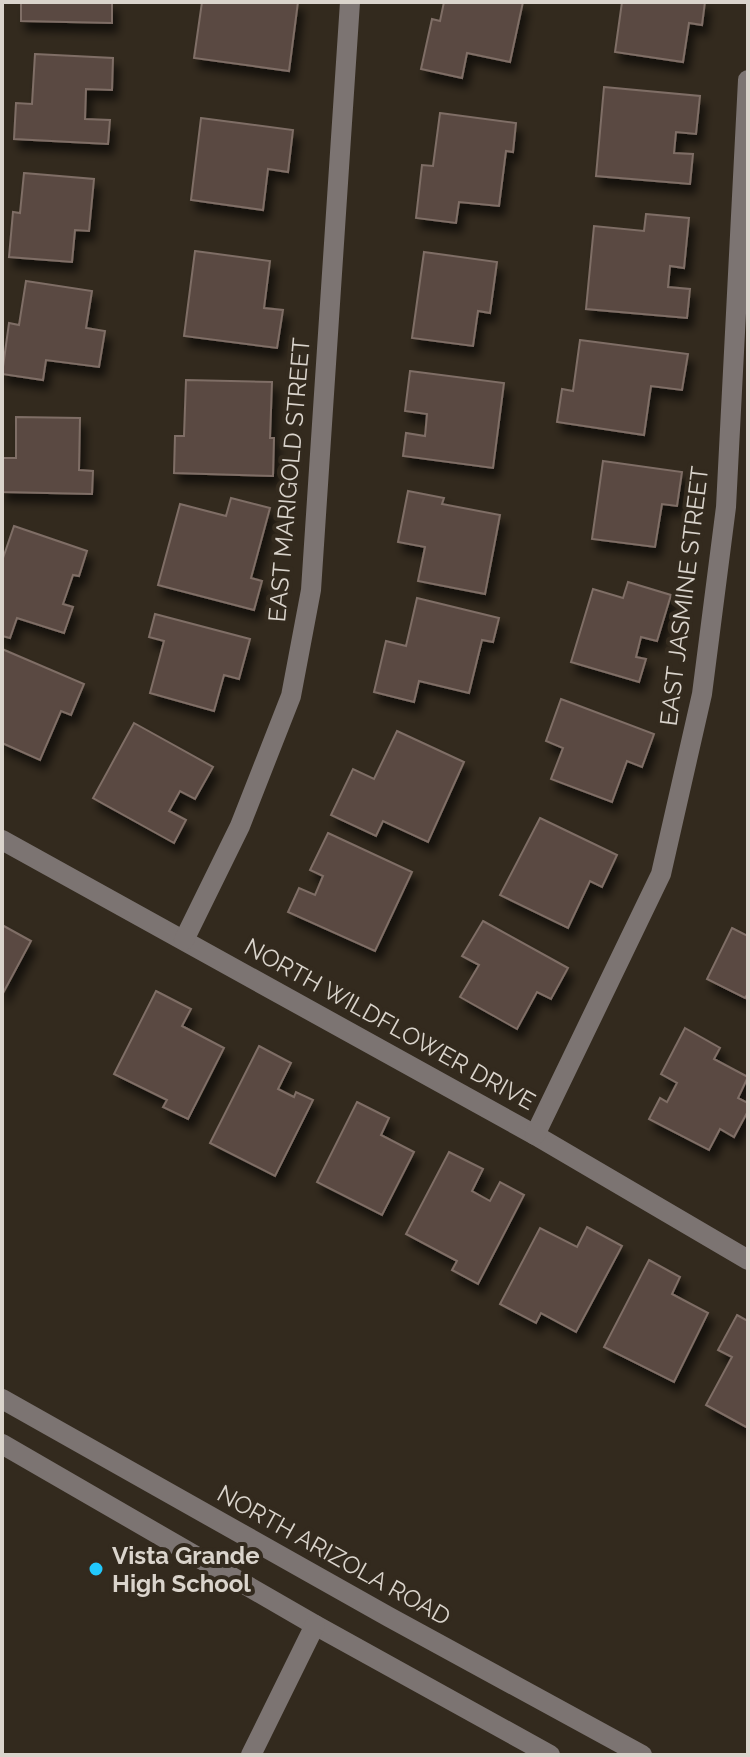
<svg xmlns="http://www.w3.org/2000/svg" width="750" height="1757" viewBox="0 0 750 1757" font-family="Raleway,sans-serif">
<style>
.building{fill:#5a4a42;stroke:#7f6e66;stroke-width:2;filter:url(#shadow)}
.lines{fill:none;stroke-linecap:round;stroke-linejoin:round}
.minor{stroke:#7c7472;stroke-width:20}
.poi-dot{fill:#22c9fd;stroke:#332a1e;stroke-width:3}
.labels{text-anchor:middle;dominant-baseline:central;stroke-width:8;stroke-linejoin:round;paint-order:stroke}
.street-label{font-size:24px;fill:#dad4cc;stroke:#332a1e}
.poi-label{font-size:24px;font-weight:bold;fill:#dad4cc;stroke:#332a1e;text-anchor:start}
</style>
<defs>
<filter id="shadow"><feDropShadow dx="5" dy="9" stdDeviation="4" flood-color="#0009"/></filter>
</defs>
<rect width="100%" height="100%" fill="#332a1e"/>
<g class="building">
<polygon points="21,2 112,2 112,23 21,21"/>
<polygon points="202,2 298,2 289,71 194,58"/>
<polygon points="444,2 523,2 510,62 467,53 462,78 421,69 432,19 440,21"/>
<polygon points="622,2 705,2 702,25 689,23 683,62 615,52"/>
<polygon points="35,54 113,58 112,90 86,89 85,119 110,120 108,144 14,139 16,103 32,104"/>
<polygon points="604,87 700,96 696,134 676,132 674,153 693,154 690,184 596,176"/>
<polygon points="440,113 516,123 513,152 506,151 499,206 459,202 456,223 416,218 422,165 433,166"/>
<polygon points="201,118 293,130 288,172 268,169 263,210 191,200"/>
<polygon points="24,173 94,179 89,231 75,230 72,262 9,257 13,212 20,213"/>
<polygon points="646,214 689,218 684,268 670,266 668,287 690,289 687,318 586,309 594,226 644,231"/>
<polygon points="195,251 270,261 264,308 283,310 277,348 184,336"/>
<polygon points="424,252 497,262 490,313 478,311 473,346 412,338"/>
<polygon points="26,281 92,291 86,328 105,331 99,367 46,360 43,380 2,374 9,323 19,325"/>
<polygon points="580,340 688,354 682,390 651,386 644,435 557,422 562,389 573,391"/>
<polygon points="410,371 504,383 493,468 403,456 406,433 425,436 427,414 405,411"/>
<polygon points="186,380 272,382 270,438 274,438 273,476 174,473 175,436 184,436"/>
<polygon points="16,417 80,418 79,470 93,471 92,494 2,492 2,458 16,458"/>
<polygon points="603,461 682,472 677,506 662,504 655,547 592,539"/>
<polygon points="408,491 444,498 442,504 500,515 485,594 418,581 425,547 398,542"/>
<polygon points="231,498 270,508 251,578 262,581 254,610 158,585 180,504 226,516"/>
<polygon points="14,526 87,551 79,576 73,575 63,604 73,607 64,633 17,618 10,638 2,636 2,561"/>
<polygon points="628,582 671,595 657,641 641,637 636,657 646,659 639,682 571,662 593,589 623,598"/>
<polygon points="417,598 499,618 493,642 482,640 469,693 419,681 414,702 374,692 386,641 406,646"/>
<polygon points="155,614 250,639 239,679 224,675 214,711 150,693 164,641 149,637"/>
<polygon points="2,649 84,684 71,715 61,711 40,760 2,743"/>
<polygon points="561,699 654,734 642,767 627,761 612,802 551,779 563,748 546,741"/>
<polygon points="134,723 213,767 195,799 180,791 169,811 186,820 174,843 93,798"/>
<polygon points="397,731 464,762 428,842 383,821 376,836 331,815 353,769 374,779"/>
<polygon points="540,818 617,855 602,887 590,881 568,928 500,895"/>
<polygon points="328,833 412,872 375,951 288,912 299,888 315,895 323,876 310,870"/>
<polygon points="483,921 568,968 551,999 537,992 517,1029 460,997 479,965 462,956"/>
<polygon points="2,925 31,941 2,995"/>
<polygon points="732,928 748,936 748,993 745,998 707,979"/>
<polygon points="156,991 191,1009 182,1026 224,1048 188,1119 163,1107 167,1100 114,1074"/>
<polygon points="685,1028 720,1048 714,1059 748,1077 738,1098 748,1103 748,1111 734,1137 720,1129 709,1150 649,1119 660,1098 667,1102 677,1083 661,1074"/>
<polygon points="259,1046 291,1063 278,1089 294,1097 296,1092 313,1100 275,1176 210,1143"/>
<polygon points="357,1102 389,1118 381,1135 414,1152 382,1215 317,1182"/>
<polygon points="449,1152 483,1169 472,1191 490,1201 500,1182 524,1195 478,1284 452,1270 457,1261 406,1234"/>
<polygon points="587,1227 622,1246 576,1332 541,1313 536,1323 500,1304 540,1228 577,1247"/>
<polygon points="649,1260 680,1277 672,1294 708,1313 674,1382 604,1347"/>
<polygon points="737,1315 748,1321 748,1428 706,1405 732,1357 718,1350"/>
</g>
<g class="lines">
<g class="minor">
<polyline points="2,840 535,1135 748,1260"/>
<polyline points="184,940 240,826 291,696 311,590 350,2"/>
<polyline points="535,1135 661,874 702,694 726,507 748,80"/>
<polyline points="2,1399 389,1617 642,1755"/>
<polyline points="2,1444 315,1625 550,1755"/>
<polyline points="251,1755 315,1625"/>
</g>
</g>
<circle class="poi-dot" cx="96" cy="1569" r="8"/>
<g class="labels">
<g class="street-label">
<text transform="translate(289 480) rotate(-85)">EAST MARIGOLD STREET</text>
<text transform="translate(684 596) rotate(-83)">EAST JASMINE STREET</text>
<text transform="translate(390 1024) rotate(29)">NORTH WILDFLOWER DRIVE</text>
<text transform="translate(334 1555) rotate(29)">NORTH ARIZOLA ROAD</text>
</g>
<g class="poi-label">
<text x="112" y="1555">Vista Grande<tspan x="112" dy="28">High School</tspan></text>
</g>
</g>
<rect width="750" height="1757" fill="none" stroke="#dad4cc" stroke-width="8"/>
</svg>
